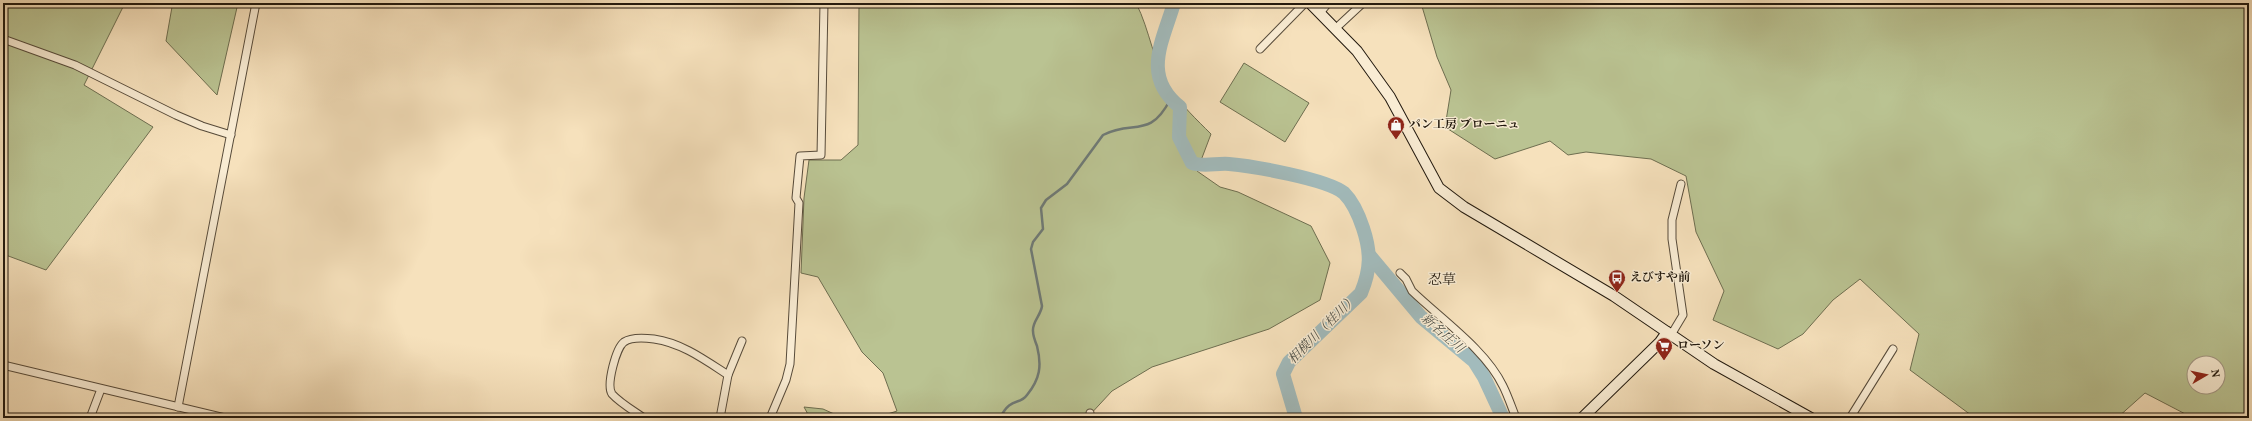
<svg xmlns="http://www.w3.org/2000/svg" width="2252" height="421" viewBox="0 0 2252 421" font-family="Vollkorn,'Noto Serif JP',serif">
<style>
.green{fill:#bac392;stroke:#6e6e50;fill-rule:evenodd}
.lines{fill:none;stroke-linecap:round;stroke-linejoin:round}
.stream{stroke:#6f7a76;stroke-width:2.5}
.river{stroke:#a2bbbc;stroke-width:14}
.street-casing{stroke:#574b3a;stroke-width:9}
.secondary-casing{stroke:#22190e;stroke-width:12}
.street{stroke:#f9ecd3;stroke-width:7}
.secondary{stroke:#f9ecd3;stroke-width:10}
.labels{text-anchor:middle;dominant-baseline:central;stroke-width:3;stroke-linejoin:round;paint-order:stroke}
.poi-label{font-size:12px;font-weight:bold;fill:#22190e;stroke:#f9ecd3;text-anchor:start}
.water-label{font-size:13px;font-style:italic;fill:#4f524b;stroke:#f9ecd3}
.quarter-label{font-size:14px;fill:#22190e;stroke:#f9ecd3}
</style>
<rect width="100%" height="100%" fill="#f6e1bc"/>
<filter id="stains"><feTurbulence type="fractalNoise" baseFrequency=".005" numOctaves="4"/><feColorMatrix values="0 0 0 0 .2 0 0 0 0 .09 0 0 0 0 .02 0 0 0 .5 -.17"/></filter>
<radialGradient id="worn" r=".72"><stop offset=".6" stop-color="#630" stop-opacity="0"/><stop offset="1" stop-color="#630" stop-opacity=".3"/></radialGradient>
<g class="green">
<polygon points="3,3 125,3 84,85 153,127 46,270 3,254"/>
<polygon points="165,3 238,3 217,95 166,41 172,7"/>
<path d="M859,3H1136C1150,30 1153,63 1170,88C1181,105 1197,120 1211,134L1197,171L1220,187L1238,192L1311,226L1330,263L1320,300L1269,329L1152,367L1112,391L1087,418H875L897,411L883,373L862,352L818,277L801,273L804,198L809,160H841L858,145Z"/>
<path d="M1421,3H2249V418H2193L2145,393L2117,418H1975L1910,370L1919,334L1860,279L1833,300L1803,334L1778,349L1713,320L1724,291L1696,232L1686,176L1651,159L1586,152L1568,155L1550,141L1495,159L1445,127L1451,90L1437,57ZM2194,363H2218V387H2194Z"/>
<polygon points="1244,63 1309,103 1285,142 1220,102"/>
<polygon points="804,407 823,409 843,418 810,418"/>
</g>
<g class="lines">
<path class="stream" d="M1000,418C1011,396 1019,406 1027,395C1040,379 1042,366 1037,346C1035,341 1033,336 1033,331C1032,322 1041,315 1042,306L1031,249L1033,242L1043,229L1041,208L1046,200L1067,184L1103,135C1133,119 1149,140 1170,100"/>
<g class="river">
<path d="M1174,3C1163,41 1141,76 1180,107L1179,137L1192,163C1203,167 1217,163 1229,164C1252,166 1327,179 1344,193C1353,202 1359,216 1363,228C1371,252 1371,269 1361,293L1289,362L1283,374L1296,418"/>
<polyline points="1370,256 1421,317 1474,361 1484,377 1503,418"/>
</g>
<g class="street-casing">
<g id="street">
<polyline points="1320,13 1328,3"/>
<polyline points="1335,29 1363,3"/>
<polyline points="3,39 75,65 176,115 202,126 231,135"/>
<polyline points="1260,49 1305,3"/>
<path d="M1400,273L1406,279L1412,291C1441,319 1486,350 1503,386C1508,396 1512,408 1516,418"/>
<polyline points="1671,335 1683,315 1672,239 1672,220 1681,184"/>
<polyline points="3,365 225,418"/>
<polyline points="178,407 256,3"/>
<polyline points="90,418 101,389"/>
<path d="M644,418C634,411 620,403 612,394C606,385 616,348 624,342C631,337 646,338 654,339C682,343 705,360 728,375"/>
<polyline points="720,418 728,375 742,341"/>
<polyline points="770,418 786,380 790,364 799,203 796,198 800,156 821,155 824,3"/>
<polyline points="1090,418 1090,413"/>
<polyline points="1850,418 1893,349"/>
</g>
</g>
<g class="secondary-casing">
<g id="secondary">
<polyline points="1310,3 1357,51 1390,97 1439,188 1464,207 1614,296 1714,364 1811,418"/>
<polyline points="1582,418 1660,342 1667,332"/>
</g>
</g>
<use href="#street" class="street"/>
<use href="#secondary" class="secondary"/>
</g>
<defs>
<g id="shop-pin" transform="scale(0.9)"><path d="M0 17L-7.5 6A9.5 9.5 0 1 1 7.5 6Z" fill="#8f2418" stroke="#f9ecd3"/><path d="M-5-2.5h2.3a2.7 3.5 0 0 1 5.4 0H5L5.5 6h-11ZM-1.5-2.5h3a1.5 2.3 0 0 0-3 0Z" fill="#fff"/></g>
<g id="bus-pin" transform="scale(0.9)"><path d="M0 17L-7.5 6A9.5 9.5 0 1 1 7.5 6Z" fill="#8f2418" stroke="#f9ecd3"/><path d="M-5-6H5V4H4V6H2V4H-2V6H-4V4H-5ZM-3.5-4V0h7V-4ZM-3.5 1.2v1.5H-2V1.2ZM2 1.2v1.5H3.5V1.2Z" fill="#fff"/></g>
<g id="supermarket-pin" transform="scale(0.9)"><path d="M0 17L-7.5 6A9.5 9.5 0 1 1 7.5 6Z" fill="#8f2418" stroke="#f9ecd3"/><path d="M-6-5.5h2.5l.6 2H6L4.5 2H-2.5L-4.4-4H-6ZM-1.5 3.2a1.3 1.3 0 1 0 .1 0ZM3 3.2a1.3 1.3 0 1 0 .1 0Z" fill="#fff"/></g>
</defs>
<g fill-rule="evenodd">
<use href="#shop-pin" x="1396" y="125"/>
<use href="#bus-pin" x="1617" y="278"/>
<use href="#supermarket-pin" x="1664" y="346"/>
</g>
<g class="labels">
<g class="poi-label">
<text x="1409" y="125">パン工房 ブローニュ</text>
<text x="1630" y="278">えびすや前</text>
<text x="1677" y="346">ローソン</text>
</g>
<g class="water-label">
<text transform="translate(1323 330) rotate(-45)">相模川（桂川）</text>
<text transform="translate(1442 334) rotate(41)">新名庄川</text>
</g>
<g class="quarter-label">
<text x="1442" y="280">忍草</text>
</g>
</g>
<rect width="2252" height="421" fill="none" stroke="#f6e1bc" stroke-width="16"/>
<rect x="4" y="4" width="2244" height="413" fill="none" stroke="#22190e" stroke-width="2"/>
<rect x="8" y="8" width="2236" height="405" fill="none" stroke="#22190e"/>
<g transform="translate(2206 375) rotate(81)"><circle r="19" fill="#f9ecd3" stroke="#a39884"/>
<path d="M0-3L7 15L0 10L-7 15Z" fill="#8f2418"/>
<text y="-6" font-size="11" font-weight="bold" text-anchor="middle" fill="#22190e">N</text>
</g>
<rect width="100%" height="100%" filter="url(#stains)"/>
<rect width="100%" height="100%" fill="url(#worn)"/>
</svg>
